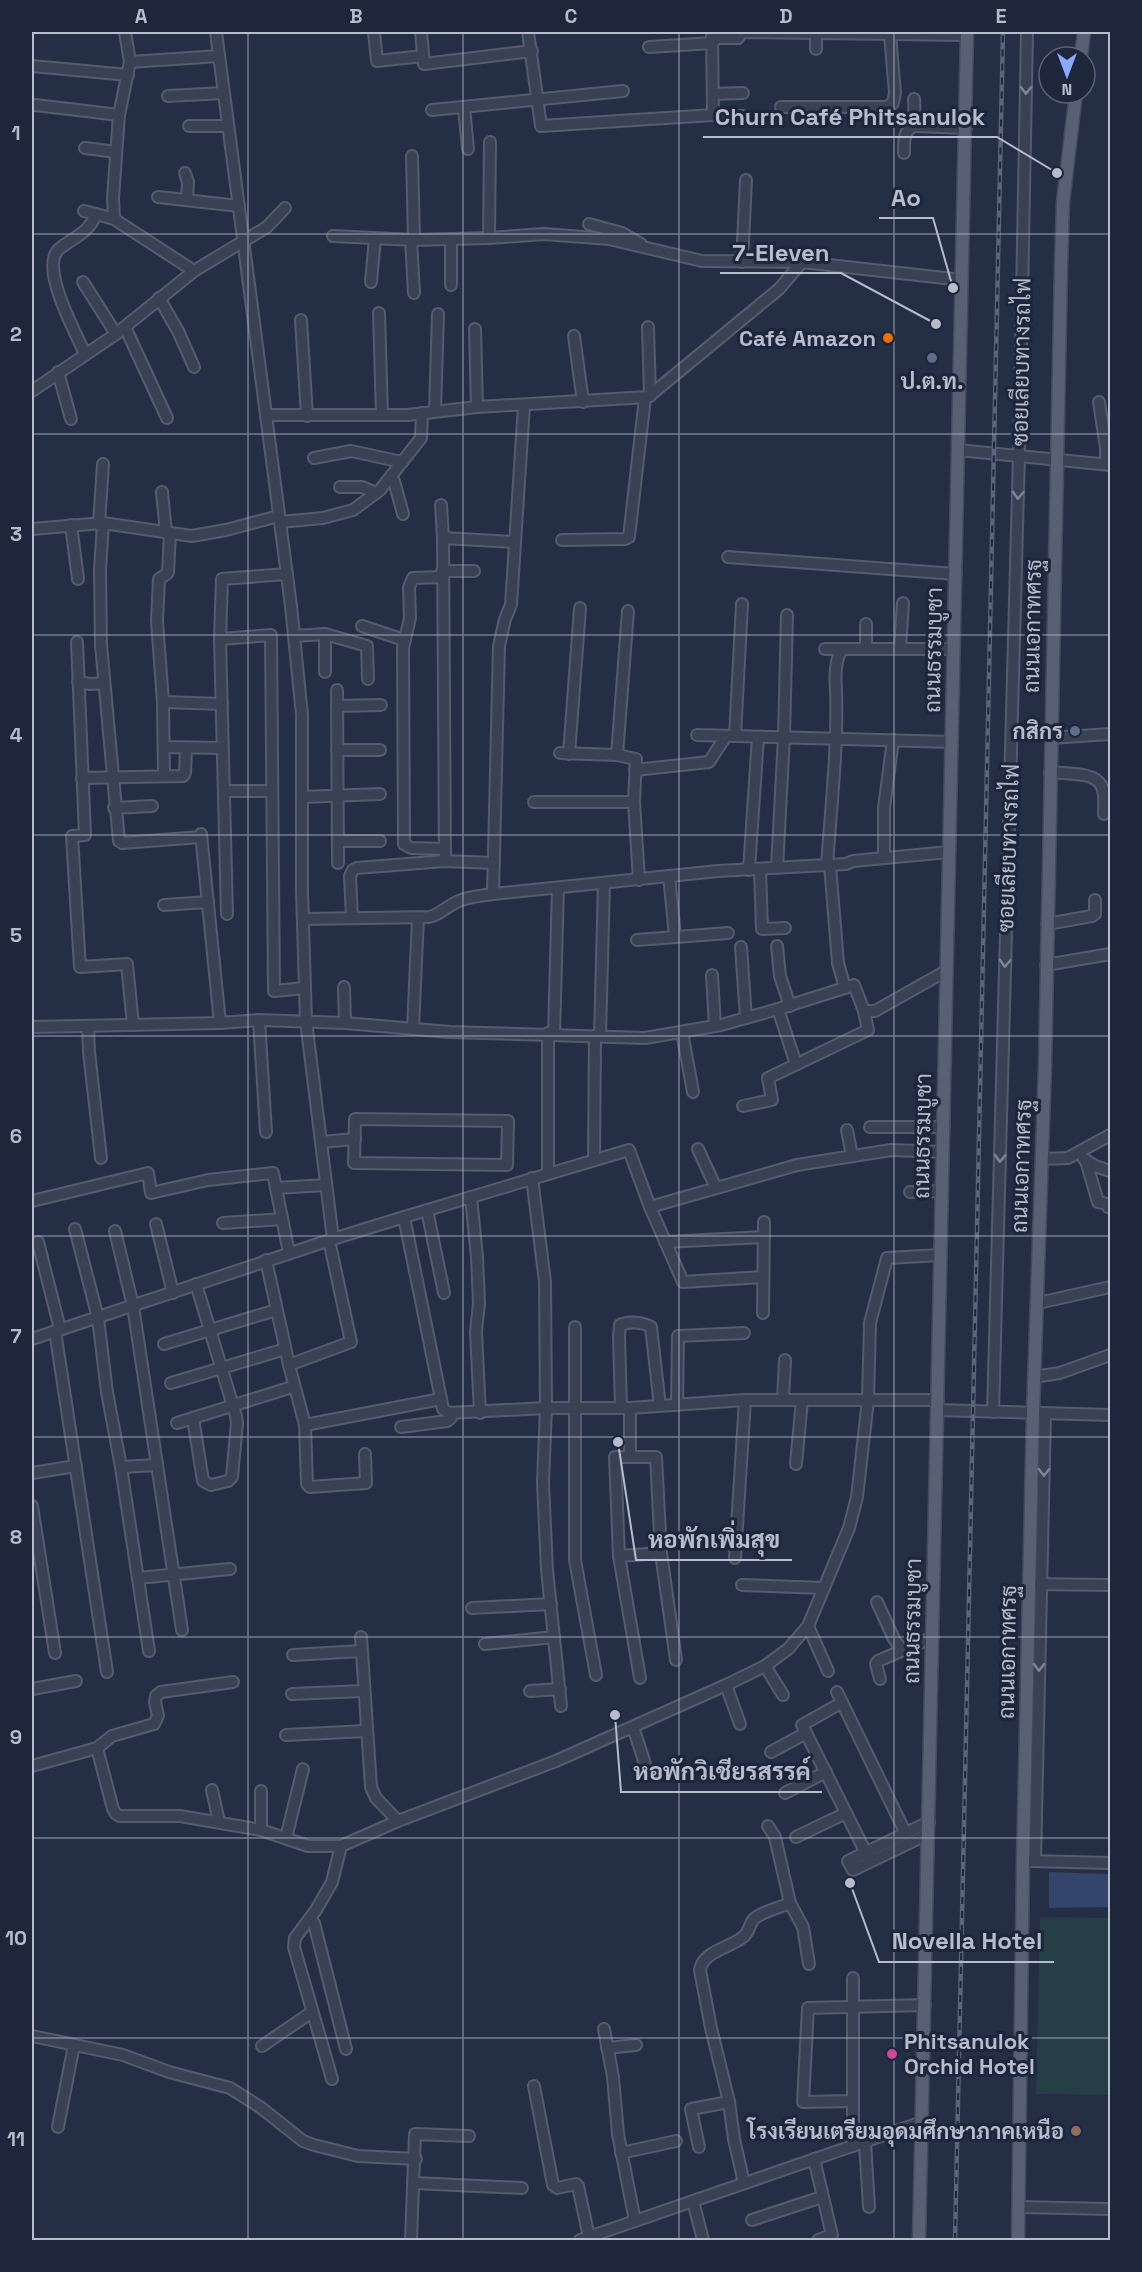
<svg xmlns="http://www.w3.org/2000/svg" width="1142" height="2272" viewBox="0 0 1142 2272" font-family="'Space Grotesk',Sarabun,sans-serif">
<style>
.green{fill:#263e46}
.water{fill:#34456c}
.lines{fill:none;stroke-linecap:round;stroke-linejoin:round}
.minor-casing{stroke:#545c6e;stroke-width:14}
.major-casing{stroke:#424a5d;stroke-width:15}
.minor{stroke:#394154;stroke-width:10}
.major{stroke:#576074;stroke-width:12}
.rail-casing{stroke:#5a647b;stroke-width:4.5}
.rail{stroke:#1d263a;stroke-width:2;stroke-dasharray:7;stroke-linecap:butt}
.oneway{stroke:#7e8597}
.grid{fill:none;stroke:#b6bcce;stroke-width:1.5;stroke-opacity:0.55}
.food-dot{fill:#e8710a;stroke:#1d263a;stroke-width:2}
.service-dot{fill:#5c6f8a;stroke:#1d263a;stroke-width:2}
.hotel-dot{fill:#d1479c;stroke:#1d263a;stroke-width:2}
.education-dot{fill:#8d6e63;stroke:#1d263a;stroke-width:2}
.labels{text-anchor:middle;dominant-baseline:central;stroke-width:6;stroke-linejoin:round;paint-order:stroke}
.poi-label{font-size:22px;font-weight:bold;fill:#b6bcce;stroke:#1d263a;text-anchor:end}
.street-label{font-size:22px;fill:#b6bcce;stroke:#1d263a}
.leader{fill:none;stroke:#b6bcce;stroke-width:2}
.callout-dot{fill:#b6bcce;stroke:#1d263a;stroke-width:2}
.callout-label{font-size:24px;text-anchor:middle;font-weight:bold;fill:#b6bcce;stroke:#1d263a;stroke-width:6;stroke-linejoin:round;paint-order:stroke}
.neatline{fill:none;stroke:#b6bcce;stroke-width:2}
.grid-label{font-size:20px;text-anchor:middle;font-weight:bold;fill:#b6bcce}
</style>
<rect width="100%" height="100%" fill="#242e45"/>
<polygon class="green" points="1040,1917 1110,1918 1110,2095 1036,2094"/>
<polygon class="water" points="1049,1872 1110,1874 1110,1907 1049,1908"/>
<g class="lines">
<g class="minor-casing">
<g id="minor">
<polyline points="125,32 130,62 119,115 113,198 114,219 194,271"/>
<polyline points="216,32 291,606 302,715 302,892 306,1021 333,1239 404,1217 441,1399 443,1409 449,1413 546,1408 630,1408 745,1400 938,1400"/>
<polyline points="374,32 377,61 423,56"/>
<polyline points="421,32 424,64 532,51"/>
<polyline points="528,32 541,126 713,115 712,32"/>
<polyline points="712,38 738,38 742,32 967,35"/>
<polyline points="649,47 713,43"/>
<polyline points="816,49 816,33"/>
<polyline points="130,62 219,56"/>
<polyline points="32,66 128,75"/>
<polyline points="713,94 743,93"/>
<polyline points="168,96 224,93"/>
<polyline points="914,99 915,126 966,128"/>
<polyline points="35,105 119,115"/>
<polyline points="464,107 468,149"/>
<polyline points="781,107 887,107 893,103 895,93 890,34"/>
<polyline points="432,110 623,91"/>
<polyline points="713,115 718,117 743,116"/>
<polyline points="189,126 228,126"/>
<polyline points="85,148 116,152"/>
<path d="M904,153C904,143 903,129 915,126"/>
<polyline points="412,156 414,240"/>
<polyline points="185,173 188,182 187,199"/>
<polyline points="158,197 239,206"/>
<polyline points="84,211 96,214"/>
<polyline points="589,224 622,233 641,244"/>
<polyline points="333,236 414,240 489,238 544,234 609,239 702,261 802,262 962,280"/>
<polyline points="489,238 490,142"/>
<polyline points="411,239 414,293"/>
<polyline points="451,239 451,285"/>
<polyline points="742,262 746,180"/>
<polyline points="83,282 116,334"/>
<polyline points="371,282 375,238"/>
<polyline points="159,298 178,331 194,367"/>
<polyline points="379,313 382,415"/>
<polyline points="301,320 307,416"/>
<polyline points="125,327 167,418"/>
<polyline points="648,327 650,396"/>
<polyline points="475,329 477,407"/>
<polyline points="574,336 583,402"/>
<path d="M85,354C76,333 39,267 59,249C74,237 89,233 96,214L114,219"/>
<polyline points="58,372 71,419"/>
<polyline points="32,391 116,334 194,271 267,227 285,208"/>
<polyline points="1099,402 1106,448 1106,464"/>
<polyline points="524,405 511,605 505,619 499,646 493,894 718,871 846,864 853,861 949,852"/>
<polyline points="435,411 438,314"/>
<polyline points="266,415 408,415 477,407 648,397 779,289 802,262"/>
<polyline points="958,450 1110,465"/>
<polyline points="314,458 351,451 402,462"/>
<polyline points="391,476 394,481 403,514"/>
<polyline points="340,487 362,487 376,493"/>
<polyline points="162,492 166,533"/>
<polyline points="441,505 443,538"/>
<polyline points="280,522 323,518 353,510 380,490 421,438 422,413"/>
<polyline points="103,523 100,570 101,645 119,841 122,843 201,837"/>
<polyline points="99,524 103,464"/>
<polyline points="71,525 78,579"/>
<polyline points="32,529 103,523 192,536 226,530 279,516"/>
<polyline points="562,540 625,539 629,537 645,398"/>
<polyline points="728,557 956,574"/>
<polyline points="442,571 474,571"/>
<polyline points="442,577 413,578 409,587 410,618 403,648 404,844 411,848 445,849"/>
<polyline points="362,626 404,640"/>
<polyline points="325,634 325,672"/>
<polyline points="294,636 325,634 367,646 368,679"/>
<polyline points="220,639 271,635 274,991 305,988"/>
<polyline points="77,642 85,835 72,836 80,967 127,964 133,1025"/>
<polyline points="825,649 843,649"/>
<polyline points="866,649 866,624"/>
<polyline points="900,649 954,649"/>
<polyline points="78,682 90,684 104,683"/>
<polyline points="337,690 338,863"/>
<polyline points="163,702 222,704"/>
<polyline points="337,706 381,705"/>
<polyline points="697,735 952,742"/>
<polyline points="735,736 742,604"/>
<polyline points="1051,738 1110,734"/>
<polyline points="164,747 222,748"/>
<polyline points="337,750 380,750"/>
<polyline points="560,753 617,755 636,759 634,802 639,880"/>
<polyline points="569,754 580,608"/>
<polyline points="617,755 628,611"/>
<polyline points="635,770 709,762 726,736"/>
<path d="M1050,772C1063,774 1093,771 1101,785C1106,793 1104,805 1104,814"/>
<polyline points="164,776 163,702 157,621 159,579 168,573 170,533"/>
<polyline points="82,778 183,776 185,773 186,748"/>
<polyline points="224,791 271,791"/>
<polyline points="302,797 380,794"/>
<polyline points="534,802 634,802"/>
<polyline points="114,808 152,806"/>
<polyline points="201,834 220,1023"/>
<polyline points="338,841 380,841"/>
<polyline points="884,858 884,808 893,740"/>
<polyline points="445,861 443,538 515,542"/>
<path d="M827,865C831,807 838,747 836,689C835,678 835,656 843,649H900L903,603"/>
<polyline points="830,865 838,963 845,988"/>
<polyline points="777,868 784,737 787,615"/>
<polyline points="760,869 762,929 785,928"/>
<polyline points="749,870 758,737"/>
<polyline points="669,876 675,936"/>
<polyline points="164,905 208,902"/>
<polyline points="227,914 220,639 222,579 287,574"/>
<polyline points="352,917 350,876 353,870 357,868 445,861 494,863"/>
<path d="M303,919L429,917C440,915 448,905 459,901C469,896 482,896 493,894"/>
<polyline points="1047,924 1092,916 1095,914 1095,900"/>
<polyline points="637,940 728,933"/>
<polyline points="777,946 780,976 790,1006"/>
<polyline points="741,947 746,1018"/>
<polyline points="1046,965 1110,954"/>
<polyline points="712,975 715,1026"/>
<polyline points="344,987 345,1023"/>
<polyline points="778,1009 796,1064"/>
<polyline points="259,1020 266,1132"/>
<polyline points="32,1027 220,1023 259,1020 345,1023 450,1032 645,1038 721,1025 778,1009 854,985 864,1011 875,1011 946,971"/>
<polyline points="88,1027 89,1052 101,1158"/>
<polyline points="413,1029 418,918"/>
<polyline points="682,1032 693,1092"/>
<polyline points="554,1034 558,888"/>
<polyline points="600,1036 604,883"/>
<polyline points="743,1106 772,1100 768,1078 868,1030 864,1011"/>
<polygon points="355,1119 508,1121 507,1165 354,1163"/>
<polyline points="870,1127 944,1127"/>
<polyline points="847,1130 852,1156"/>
<polyline points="321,1142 355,1139"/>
<polyline points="698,1149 716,1188"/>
<polyline points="594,1159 595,1036"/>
<polyline points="1042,1159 1068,1158 1110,1135"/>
<polyline points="1084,1159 1095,1166 1110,1171"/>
<polyline points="1086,1161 1098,1202 1107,1204 1108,1207"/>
<polyline points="548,1174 548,1033"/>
<polyline points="532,1178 545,1282 546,1408 543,1483 547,1570 561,1706"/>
<polyline points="276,1188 289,1253"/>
<polyline points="910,1192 942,1191"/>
<polyline points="471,1197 477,1257 479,1303 476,1332 480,1413"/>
<polyline points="32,1201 148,1173 151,1193 208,1180 273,1173 276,1188 326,1185"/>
<polyline points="650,1207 683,1282 763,1277"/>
<polyline points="427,1210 444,1293"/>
<polyline points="404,1217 629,1150 650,1207 797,1165 891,1150 943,1152"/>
<polyline points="223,1223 282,1219"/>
<polyline points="156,1224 173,1293"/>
<polyline points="75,1229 98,1318 107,1392 121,1467 149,1651"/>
<polyline points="115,1231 133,1306 182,1630"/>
<polyline points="38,1242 60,1329"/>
<polyline points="665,1242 764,1237"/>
<polyline points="266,1260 289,1365 305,1425 307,1484 310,1487 366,1483 365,1454"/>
<polyline points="1038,1303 1110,1287"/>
<polyline points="763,1313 764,1222"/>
<polyline points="575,1327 575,1560 596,1675"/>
<polyline points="55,1331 107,1672"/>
<polyline points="32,1339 333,1239"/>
<polyline points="164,1344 273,1311"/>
<polyline points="289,1365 351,1342 329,1240"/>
<polyline points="1034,1377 1060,1373 1110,1355"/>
<polyline points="171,1383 282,1350"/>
<polyline points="783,1400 785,1360"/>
<polyline points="677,1405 678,1336 744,1333"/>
<path d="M621,1408L619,1336L620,1325C629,1321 643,1322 651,1327L660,1406"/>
<polyline points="937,1410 1110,1415"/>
<polyline points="993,1412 1019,455 1027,32"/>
<polyline points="193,1418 203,1481 211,1485 228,1481 232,1477 237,1423 236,1416 196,1284"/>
<polyline points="177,1423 289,1388"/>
<polyline points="305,1425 441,1399"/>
<polyline points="401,1427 447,1421 451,1418 451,1413"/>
<polyline points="630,1457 630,1408"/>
<polyline points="796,1464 802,1400"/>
<polyline points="121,1467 157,1465"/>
<polyline points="32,1473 76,1466"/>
<polyline points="32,1506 55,1653"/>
<polyline points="619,1556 661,1553"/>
<polyline points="735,1558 745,1400"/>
<polyline points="138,1578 230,1569"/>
<polyline points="1035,1584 1110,1585"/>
<polyline points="742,1585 824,1588"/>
<polyline points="877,1602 894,1639 902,1650"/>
<polyline points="472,1608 551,1604"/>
<polyline points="808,1626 828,1671"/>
<polyline points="361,1637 371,1787 376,1798 398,1821"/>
<polyline points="485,1644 554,1637"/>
<polyline points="293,1655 361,1651"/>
<polyline points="765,1666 783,1695"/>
<polyline points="640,1678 619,1556 615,1457 656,1457 661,1553 676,1660"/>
<polyline points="880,1679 876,1664 878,1661 933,1637"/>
<polyline points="726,1685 740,1724"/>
<polyline points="32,1689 76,1681"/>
<polyline points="530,1691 560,1689"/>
<polyline points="837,1692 906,1834"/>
<polyline points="292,1694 363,1691"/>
<polyline points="841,1703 802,1725 866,1853"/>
<polyline points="633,1727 646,1767"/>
<polyline points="286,1735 366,1731"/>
<polyline points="97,1748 112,1736 154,1724 158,1716 155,1702 156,1696 161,1692 233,1682"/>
<polyline points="771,1752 806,1733"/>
<polyline points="32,1766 97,1748 113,1809 116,1814 120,1816 180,1816 261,1830 308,1846 341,1846 398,1821 556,1761 726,1685 765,1666 788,1649 808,1626 849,1528 857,1497 868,1400 870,1323 887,1258 941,1255"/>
<polyline points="212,1790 219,1822"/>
<polyline points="261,1791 261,1830"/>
<polyline points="785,1793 826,1772"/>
<polyline points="928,1834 853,1870 848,1861 929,1822"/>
<polyline points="796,1837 846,1813"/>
<polyline points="286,1838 303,1769"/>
<polyline points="1030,1861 1110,1863"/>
<polyline points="1035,1861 1045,1414"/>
<polyline points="790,1903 803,1927 809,1964"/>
<polyline points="310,1918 314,1923 346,2049"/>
<polyline points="604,2029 613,2077 618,2134 635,2221"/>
<polyline points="32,2036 123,2055 169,2072 230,2088 260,2107 303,2141 314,2145 358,2156 416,2159"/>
<polyline points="262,2046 312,2012"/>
<polyline points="607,2048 636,2045"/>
<polyline points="332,2079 294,1947 295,1938 316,1910 332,1882 341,1846"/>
<polyline points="534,2086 553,2185 557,2188 576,2184 578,2186 589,2237"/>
<polyline points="852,2101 803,2102 808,2008 925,2005"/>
<polyline points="58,2127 74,2045"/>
<polyline points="865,2142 869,2207"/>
<polyline points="853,2146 853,1978"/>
<polyline points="699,2147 691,2109 729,2102"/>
<polyline points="621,2153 676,2141"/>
<polyline points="814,2159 832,2235 818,2240"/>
<polyline points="414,2183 522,2188"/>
<path d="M744,2183L734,2139L729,2102L711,2028L700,1970C703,1951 730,1948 743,1937C750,1932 749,1923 755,1918C764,1911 779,1908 790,1903L775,1837L768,1826"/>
<polyline points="693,2201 703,2240"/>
<polyline points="1019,2207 1110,2209"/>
<polyline points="752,2220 822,2197"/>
<polyline points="411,2240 415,2134 469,2136"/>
<polyline points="580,2240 922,2122"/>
</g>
</g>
<g class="major-casing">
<g id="major">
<polyline points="1081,57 1084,32"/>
<polyline points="919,2240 967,32"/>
<polyline points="1018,2240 1023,1861 1033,1413 1045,1066 1061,266 1063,202 1076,93"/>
</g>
</g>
<use href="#minor" class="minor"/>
<use href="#major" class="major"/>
<g class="rail-casing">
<polyline id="rail" points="955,2240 1003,32"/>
</g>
<use href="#rail" class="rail"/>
</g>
<defs><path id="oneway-chevron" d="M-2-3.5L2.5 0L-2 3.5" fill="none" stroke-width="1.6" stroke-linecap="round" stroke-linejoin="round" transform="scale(1.5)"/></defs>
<g class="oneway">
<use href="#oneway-chevron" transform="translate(1026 90) rotate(91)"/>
<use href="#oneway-chevron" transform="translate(1018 495) rotate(92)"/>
<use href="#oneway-chevron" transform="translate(1005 963) rotate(92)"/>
<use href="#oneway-chevron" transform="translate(1000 1158) rotate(92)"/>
<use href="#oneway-chevron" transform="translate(1044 1472) rotate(91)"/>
<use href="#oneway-chevron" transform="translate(1039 1667) rotate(91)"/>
</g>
<path class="grid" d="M248,32V2240M463,32V2240M679,32V2240M894,32V2240M32,234H1110M32,434H1110M32,635H1110M32,835H1110M32,1036H1110M32,1236H1110M32,1437H1110M32,1637H1110M32,1838H1110M32,2038H1110"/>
<circle class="food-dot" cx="888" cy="338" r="6"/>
<g class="service-dot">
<circle cx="932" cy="358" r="6"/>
<circle cx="1075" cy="731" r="6"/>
</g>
<circle class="hotel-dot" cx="892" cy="2054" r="6"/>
<circle class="education-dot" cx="1076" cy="2131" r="6"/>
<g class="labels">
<g class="poi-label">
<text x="876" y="338">Café Amazon</text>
<text x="932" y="381" text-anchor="middle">ป.ต.ท.</text>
<text x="1063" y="731">กสิกร</text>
<text x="904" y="2041" text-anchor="start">Phitsanulok<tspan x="904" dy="25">Orchid Hotel</tspan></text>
<text x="1064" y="2131">โรงเรียนเตรียมอุดมศึกษาภาคเหนือ</text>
</g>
<g class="street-label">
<text transform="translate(1021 362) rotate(-89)">ซอยเลียบทางรถไฟ</text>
<text transform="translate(1032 626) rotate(-89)">ถนนเอกาทศรฐ</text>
<text transform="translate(933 650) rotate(-89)">ถนนธรรมบูชา</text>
<text transform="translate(1008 848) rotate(-88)">ซอยเลียบทางรถไฟ</text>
<text transform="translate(922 1136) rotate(-89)">ถนนธรรมบูชา</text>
<text transform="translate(1021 1166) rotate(-88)">ถนนเอกาทศรฐ</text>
<text transform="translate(912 1621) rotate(-89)">ถนนธรรมบูชา</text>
<text transform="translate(1007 1652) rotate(-89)">ถนนเอกาทศรฐ</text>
</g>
</g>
<path class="leader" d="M1057 173L997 137H703M953 288L933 218H879M936 324L841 273H720M618 1442L636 1560H792M615 1715L621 1792H822M850 1883L879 1962H1054"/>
<g class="callout-dot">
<circle cx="1057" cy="173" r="6"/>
<circle cx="953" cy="288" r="6"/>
<circle cx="936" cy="324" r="6"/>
<circle cx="618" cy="1442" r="6"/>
<circle cx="615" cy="1715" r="6"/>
<circle cx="850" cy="1883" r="6"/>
</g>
<g class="callout-label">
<text x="850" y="125">Churn Café Phitsanulok</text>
<text x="906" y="206">Ao</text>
<text x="781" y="261">7-Eleven</text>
<text x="714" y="1548">หอพักเพิ่มสุข</text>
<text x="722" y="1780">หอพักวิเชียรสรรค์</text>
<text x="967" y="1949">Novella Hotel</text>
</g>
<rect width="1142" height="2272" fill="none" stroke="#1d263a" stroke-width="66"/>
<g transform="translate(1067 75) rotate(180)"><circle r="28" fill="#1d263a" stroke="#5a6275" stroke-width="1.5"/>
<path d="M0-4.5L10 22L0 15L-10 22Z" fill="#8aaaff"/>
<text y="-9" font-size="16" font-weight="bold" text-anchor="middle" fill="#b6bcce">N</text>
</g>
<rect x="33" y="33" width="1076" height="2206" class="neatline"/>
<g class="grid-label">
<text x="141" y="23">A</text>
<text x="356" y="23">B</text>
<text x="571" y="23">C</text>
<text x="786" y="23">D</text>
<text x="1001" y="23">E</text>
<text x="16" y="140">1</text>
<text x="16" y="341">2</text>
<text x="16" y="541">3</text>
<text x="16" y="742">4</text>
<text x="16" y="942">5</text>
<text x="16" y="1143">6</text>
<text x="16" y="1343">7</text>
<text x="16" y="1544">8</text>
<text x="16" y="1744">9</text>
<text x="16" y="1945">10</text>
<text x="16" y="2146">11</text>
</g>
</svg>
